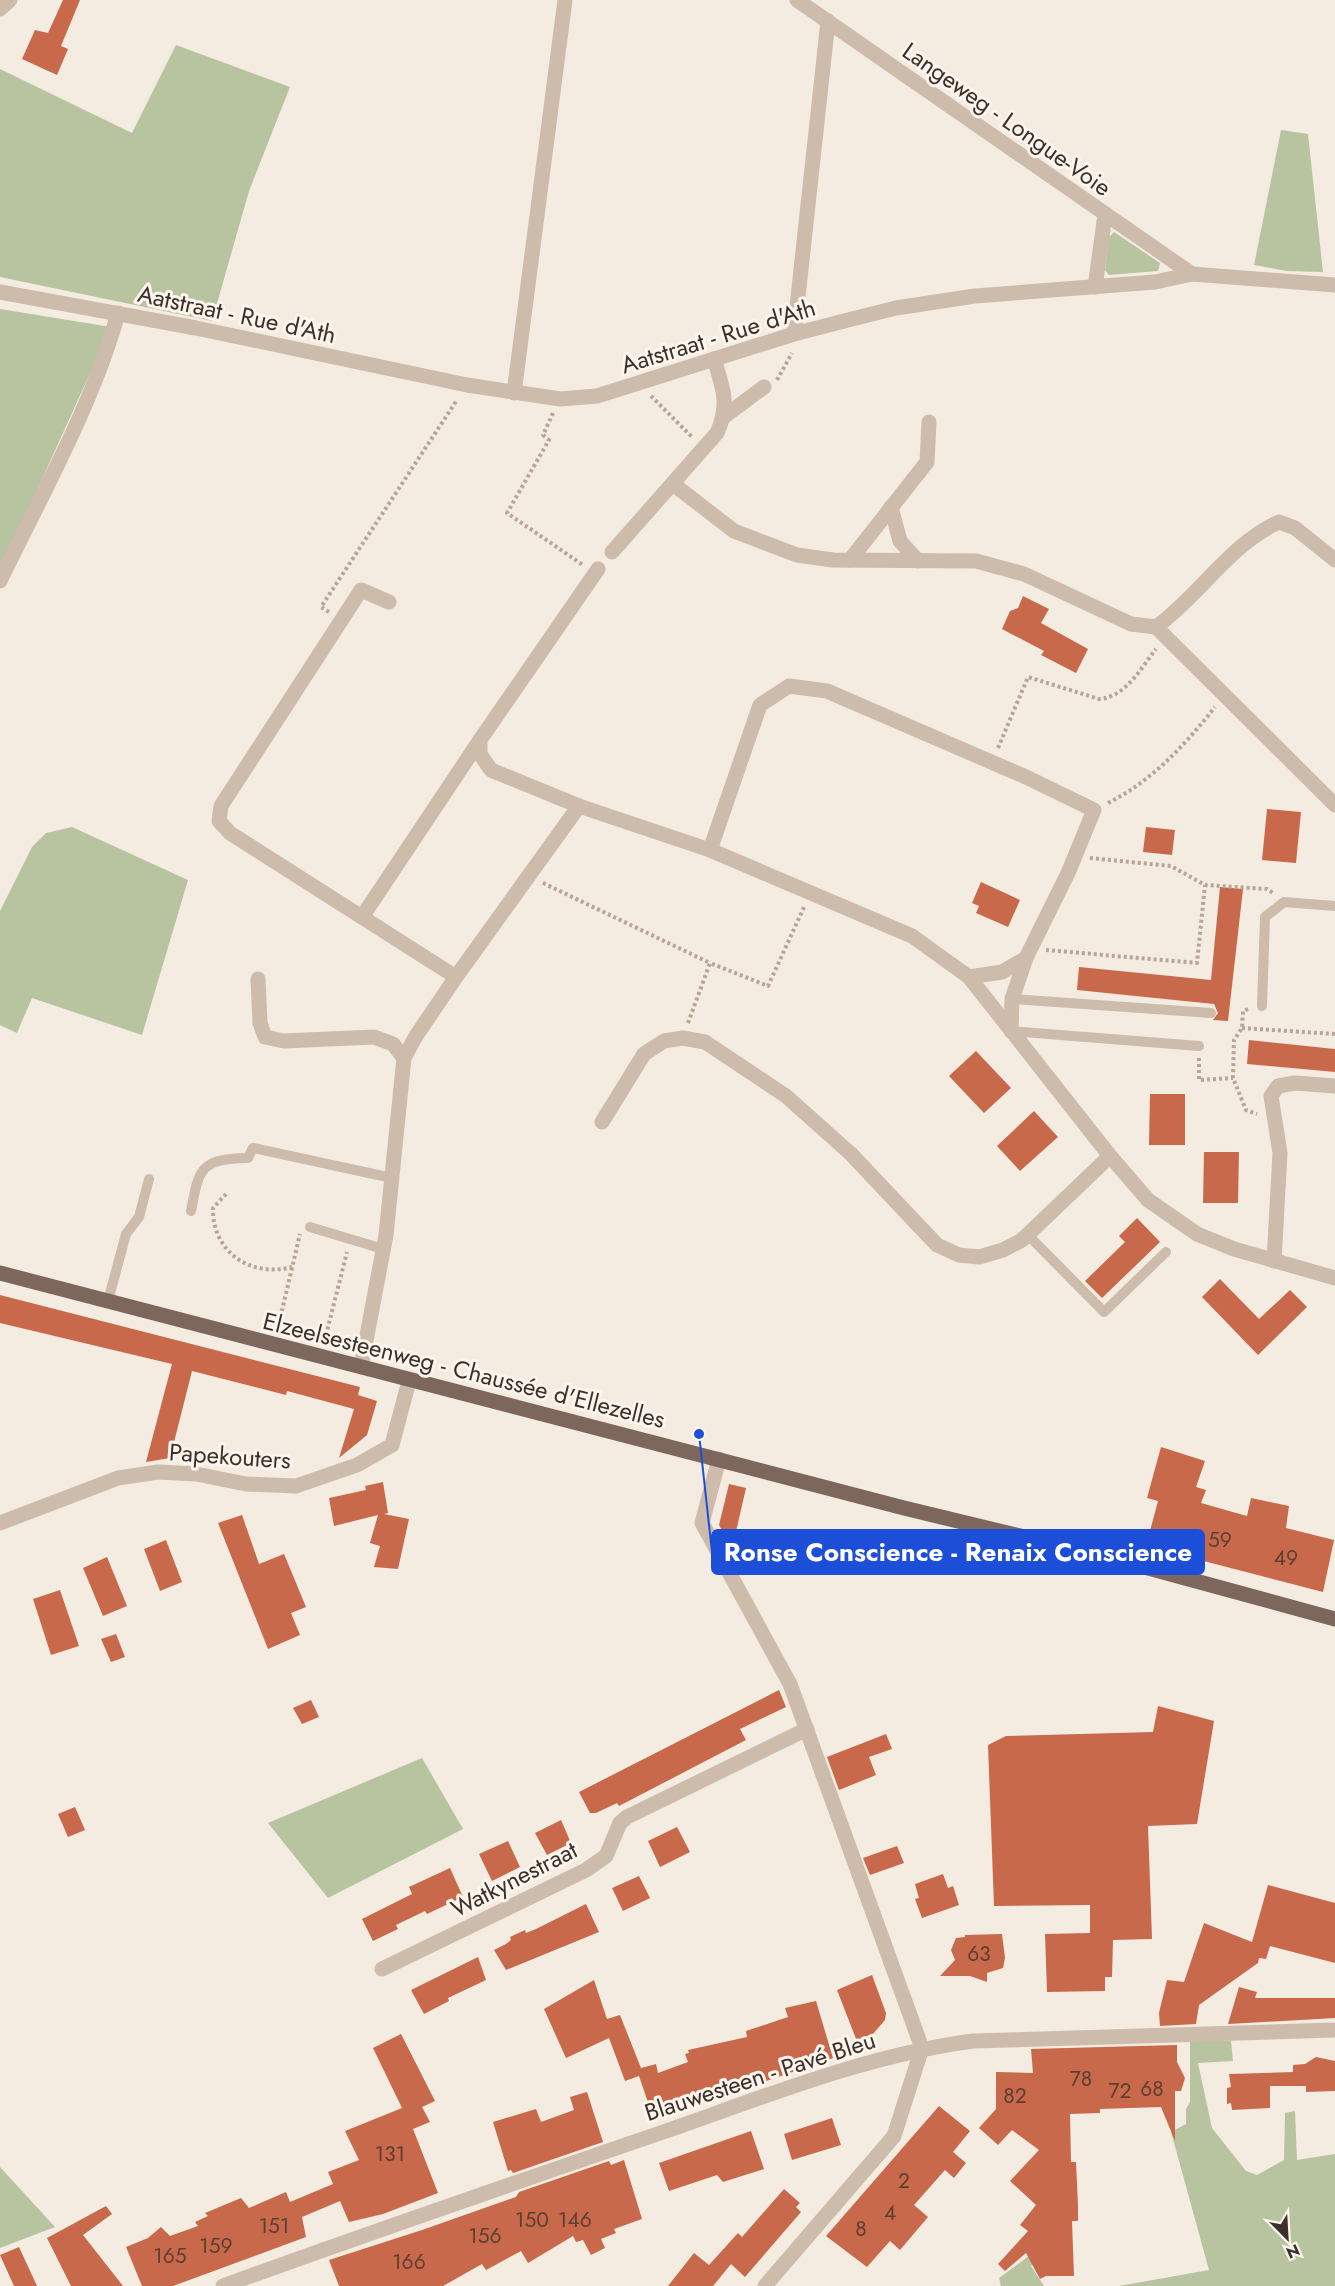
<svg xmlns="http://www.w3.org/2000/svg" width="1335" height="2286" viewBox="0 0 1335 2286" font-family="Jost,sans-serif">
<style>
.green{fill:#b8c4a0}
.building{fill:#c8694b}
.lines{fill:none;stroke-linecap:round;stroke-linejoin:round}
.path{stroke:#b9a596;stroke-width:4;stroke-dasharray:3 3;stroke-linecap:butt}
.lane{stroke:#cdbbac;stroke-width:10}
.street{stroke:#cdbbac;stroke-width:15}
.primary{stroke:#7d675c;stroke-width:15}
.labels{text-anchor:middle;dominant-baseline:central;stroke-width:6;stroke-linejoin:round;paint-order:stroke}
.number-label{font-size:21px;fill:#5e3e33}
.street-label{font-size:24px;fill:#3b302b;stroke:#fbf5ee}
.leader{fill:none;stroke:#1d4ed8;stroke-width:2}
.callout-dot{fill:#1d4ed8;stroke:#fbf5ee;stroke-width:2}
.callout{fill:#1d4ed8;stroke:#1d4ed8;stroke-width:2}
.callout-label{font-size:26px;text-anchor:middle;font-weight:bold;fill:#fff}
</style>
<rect width="100%" height="100%" fill="#f4ebe1"/>
<g class="green">
<polygon points="176,45 290,87 249,191 212,321 0,277 0,69 132,133"/>
<polygon points="1281,130 1308,134 1323,272 1287,271 1254,265"/>
<polygon points="1114,232 1160,263 1158,271 1109,275 1105,270 1109,237"/>
<polygon points="0,309 111,327 0,572"/>
<polygon points="72,827 188,880 142,1035 32,998 17,1033 0,1025 0,911 32,847 46,833"/>
<polygon points="422,1758 463,1829 328,1898 268,1823"/>
<polygon points="1190,2040 1231,2041 1233,2061 1198,2063 1212,2128 1246,2171 1257,2175 1284,2160 1285,2113 1295,2111 1297,2160 1335,2154 1335,2286 1119,2286 1209,2270 1171,2132 1186,2124 1186,2109 1190,2102"/>
<polygon points="0,2167 55,2227 0,2248"/>
<polygon points="1037,2250 1041,2260 1031,2266 1044,2286 1001,2286 999,2278"/>
</g>
<g class="building">
<polygon points="63,0 80,0 61,46 68,49 57,75 22,59 35,30 48,33"/>
<polygon points="1023,596 1049,609 1041,623 1088,649 1076,673 1041,655 1044,651 1002,629 1010,611 1018,608"/>
<polygon points="1267,809 1301,812 1296,863 1262,860"/>
<polygon points="1146,827 1175,830 1172,855 1143,852"/>
<polygon points="981,882 1020,900 1008,927 976,913 979,906 972,903"/>
<polygon points="1220,887 1243,889 1228,1021 1213,1020 1218,1013 1214,1004 1077,990 1079,967 1211,980"/>
<polygon points="1249,1040 1335,1049 1335,1072 1247,1064"/>
<polygon points="976,1051 1011,1088 984,1113 949,1076"/>
<polygon points="1150,1094 1185,1094 1185,1145 1149,1145"/>
<polygon points="1034,1111 1058,1137 1020,1171 997,1146"/>
<polygon points="1204,1152 1239,1152 1238,1203 1203,1203"/>
<polygon points="1137,1218 1160,1242 1102,1298 1085,1281 1125,1242 1119,1236"/>
<polygon points="1220,1279 1259,1319 1290,1290 1307,1307 1258,1355 1202,1297"/>
<polygon points="0,1295 360,1387 358,1395 377,1401 367,1435 339,1458 354,1409 287,1391 286,1395 192,1371 170,1458 146,1462 172,1364 0,1323"/>
<polygon points="1161,1447 1205,1461 1196,1487 1206,1490 1201,1503 1247,1516 1251,1498 1289,1506 1286,1528 1334,1540 1323,1592 1146,1546 1158,1501 1147,1498"/>
<polygon points="383,1482 388,1513 384,1514 409,1519 398,1569 374,1567 380,1546 370,1543 378,1515 334,1526 329,1498 366,1490 365,1486"/>
<polygon points="729,1484 746,1488 732,1549 719,1525"/>
<polygon points="242,1515 259,1564 284,1554 306,1607 291,1613 300,1635 268,1649 218,1523"/>
<polygon points="166,1540 182,1582 160,1591 144,1549"/>
<polygon points="107,1557 127,1606 103,1616 83,1568"/>
<polygon points="60,1590 79,1646 51,1655 33,1599"/>
<polygon points="116,1634 125,1657 111,1662 101,1639"/>
<polygon points="779,1690 786,1707 740,1729 746,1740 619,1806 617,1803 596,1813 590,1813 579,1792"/>
<polygon points="311,1700 319,1717 302,1724 293,1708"/>
<polygon points="1158,1706 1214,1721 1197,1824 1148,1826 1152,1939 1113,1940 1112,1977 1105,1977 1105,1991 1047,1992 1045,1934 1090,1933 1090,1905 994,1906 988,1745 1006,1736 1153,1732"/>
<polygon points="886,1734 892,1749 869,1757 876,1775 839,1790 827,1757"/>
<polygon points="75,1807 85,1830 68,1837 58,1814"/>
<polygon points="561,1820 571,1843 547,1855 535,1833"/>
<polygon points="677,1827 690,1852 660,1867 648,1841"/>
<polygon points="508,1841 520,1867 492,1881 479,1854"/>
<polygon points="897,1846 904,1863 870,1875 863,1858"/>
<polygon points="450,1868 463,1897 427,1914 425,1911 396,1925 398,1929 373,1941 362,1919 412,1894 409,1887"/>
<polygon points="943,1874 948,1888 953,1886 959,1905 922,1918 915,1899 919,1898 915,1884"/>
<polygon points="639,1876 650,1898 623,1911 612,1888"/>
<polygon points="1268,1885 1335,1903 1335,1963 1270,1946 1266,1959 1259,1958 1258,1963 1199,2005 1196,2024 1160,2026 1159,2013 1167,1980 1184,1982 1204,1923 1252,1942"/>
<polygon points="586,1904 599,1932 506,1970 494,1950 506,1944 511,1940 510,1937 525,1930 526,1933 536,1929"/>
<polygon points="1002,1934 1005,1958 1003,1968 987,1973 987,1982 970,1976 940,1976 955,1960 951,1950 956,1938 965,1937 965,1935"/>
<polygon points="478,1957 486,1980 448,1998 449,2001 424,2014 411,1990"/>
<polygon points="872,1975 886,2013 885,2020 860,2049 837,1990"/>
<polygon points="594,1980 607,2019 620,2015 641,2068 656,2064 658,2073 688,2062 685,2054 689,2053 688,2050 747,2037 746,2031 788,2017 785,2008 816,2001 833,2058 654,2120 639,2076 625,2081 609,2038 566,2058 544,2009"/>
<polygon points="1239,1987 1257,1992 1255,1998 1335,1998 1335,2018 1228,2024"/>
<polygon points="401,2034 435,2101 422,2107 430,2122 413,2129 438,2193 383,2214 349,2222 340,2201 302,2217 306,2237 173,2286 142,2286 126,2247 148,2238 161,2227 170,2236 198,2226 195,2222 208,2216 205,2213 241,2198 249,2208 286,2192 290,2202 333,2184 328,2172 359,2160 345,2131 402,2108 373,2048"/>
<polygon points="1177,2045 1177,2062 1185,2078 1181,2091 1175,2091 1175,2141 1161,2107 1100,2109 1100,2113 1070,2114 1071,2162 1076,2162 1078,2205 1078,2221 1072,2221 1074,2276 1046,2276 1040,2279 1026,2253 1005,2271 998,2264 1028,2231 1020,2225 1036,2205 1010,2181 1039,2150 1012,2130 998,2145 979,2128 996,2109 996,2072 1033,2073 1031,2049"/>
<polygon points="1316,2057 1335,2061 1335,2091 1306,2092 1306,2086 1270,2086 1270,2108 1232,2110 1231,2103 1227,2104 1227,2088 1231,2087 1229,2074 1293,2072 1293,2065 1305,2064"/>
<polygon points="587,2092 603,2142 513,2173 511,2170 508,2171 493,2122 536,2109 541,2122 574,2110 570,2097"/>
<polygon points="939,2106 970,2131 953,2152 966,2163 954,2178 945,2170 914,2205 928,2217 900,2250 890,2241 867,2267 826,2236"/>
<polygon points="832,2118 841,2145 792,2160 784,2134"/>
<polygon points="751,2131 764,2169 723,2182 717,2175 669,2191 659,2163"/>
<polygon points="624,2160 642,2219 614,2229 616,2233 601,2239 605,2248 591,2255 583,2240 576,2242 573,2236 528,2263 521,2251 486,2270 482,2264 443,2286 339,2286 329,2260 422,2230 516,2197 519,2192 609,2161 611,2165"/>
<polygon points="784,2189 800,2203 796,2207 801,2212 745,2277 731,2264 713,2286 668,2286 694,2253 709,2265 738,2233 742,2237"/>
<polygon points="106,2206 112,2214 83,2235 123,2286 71,2286 47,2238"/>
<polygon points="19,2247 37,2286 14,2286 0,2255"/>
</g>
<g class="lines">
<g class="path">
<polyline points="777,380 792,353"/>
<polyline points="651,396 692,437"/>
<polyline points="553,413 543,435 549,440 507,513 583,565"/>
<polyline points="329,612 321,607 457,400"/>
<path d="M998,748L1028,677L1099,699C1126,697 1140,669 1156,649"/>
<path d="M1108,803C1152,781 1185,745 1215,707"/>
<polyline points="1090,858 1171,866 1205,885 1267,889 1273,893"/>
<polyline points="543,883 710,963"/>
<polyline points="1046,950 1197,963 1205,885"/>
<polyline points="1248,1009 1243,1011 1242,1028 1234,1040 1233,1078 1246,1110 1257,1114"/>
<polyline points="688,1023 710,963 768,986 805,905"/>
<polyline points="1242,1028 1335,1034"/>
<polyline points="1199,1058 1199,1080 1233,1078"/>
<path d="M226,1194L213,1208C212,1252 251,1278 292,1267"/>
<polyline points="279,1323 300,1234"/>
<polyline points="279,1324 326,1335 347,1252"/>
</g>
<g class="lane">
<polyline points="1012,999 1211,1013"/>
<polyline points="1262,1006 1265,917 1284,902 1335,906"/>
<polyline points="1011,1031 1199,1046"/>
<path d="M191,1211C199,1167 201,1159 248,1158L253,1148L392,1178"/>
<polyline points="310,1227 383,1249"/>
<polyline points="1028,1235 1104,1312 1166,1252"/>
<polyline points="108,1301 126,1234 139,1217 149,1179"/>
</g>
<g class="street">
<polyline points="797,0 1192,274"/>
<polyline points="0,9 10,0"/>
<polyline points="1095,287 1105,215"/>
<polyline points="0,292 196,328 467,385 560,399 597,396 794,334 848,320 896,308 975,296 1155,282 1192,274 1335,285"/>
<polyline points="794,334 828,21"/>
<polyline points="514,393 565,0"/>
<polyline points="725,416 764,387"/>
<path d="M673,484L734,531L797,555L833,560L976,561L1024,574L1131,624L1156,627C1199,596 1230,544 1279,522L1295,528L1335,560"/>
<polyline points="891,507 900,541 918,561"/>
<path d="M612,552L717,433C730,404 723,388 714,359"/>
<polyline points="850,560 927,462 929,422"/>
<polyline points="598,569 480,740 480,754 491,770 579,806 710,850 912,936 969,977 1110,1156 1148,1200 1197,1234 1234,1249 1335,1278"/>
<path d="M0,581C40,498 94,402 118,313"/>
<polyline points="389,602 361,590 221,806 219,821 230,833 456,977"/>
<polyline points="1156,627 1335,805"/>
<polyline points="710,850 760,705 789,686 827,691 1026,777 1094,810 1068,873 1026,958 1002,972 969,977"/>
<polyline points="362,917 480,740"/>
<polyline points="258,979 260,1023 265,1037 284,1041 374,1037 393,1044 404,1058"/>
<polyline points="1011,1031 1012,999 1026,958"/>
<polyline points="602,1122 644,1054 664,1041 683,1038 705,1042 786,1096 851,1154 937,1245 959,1255 979,1257 1003,1250 1022,1240 1110,1156"/>
<polyline points="1274,1261 1280,1153 1271,1096 1278,1086 1295,1083 1335,1086"/>
<polyline points="361,1367 386,1235 404,1058 416,1036 456,977 579,806"/>
<polyline points="719,1459 702,1523 790,1684 922,2048"/>
<polyline points="0,1523 118,1478 158,1472 196,1474 246,1484 296,1486 357,1465 392,1445 409,1381"/>
<polyline points="382,1969 586,1870 606,1856 620,1823 627,1817 807,1729"/>
<path d="M223,2286C371,2232 520,2181 669,2130C769,2095 868,2055 973,2041L1335,2030"/>
<polyline points="765,2286 894,2136 922,2048"/>
</g>
<polyline class="primary" points="0,1273 904,1508 1115,1559 1335,1619"/>
</g>
<g class="labels">
<g class="number-label">
<text x="1220" y="1540">59</text>
<text x="1286" y="1558">49</text>
<text x="979" y="1954">63</text>
<text x="1081" y="2079">78</text>
<text x="1152" y="2089">68</text>
<text x="1120" y="2091">72</text>
<text x="1015" y="2096">82</text>
<text x="390" y="2154">131</text>
<text x="904" y="2181">2</text>
<text x="890" y="2213">4</text>
<text x="532" y="2220">150</text>
<text x="575" y="2220">146</text>
<text x="274" y="2226">151</text>
<text x="861" y="2229">8</text>
<text x="485" y="2236">156</text>
<text x="216" y="2246">159</text>
<text x="170" y="2256">165</text>
<text x="409" y="2262">166</text>
</g>
<g class="street-label">
<text transform="translate(1007 119) rotate(35)">Langeweg - Longue-Voie</text>
<text transform="translate(237 314) rotate(12)">Aatstraat - Rue d'Ath</text>
<text transform="translate(718 336) rotate(-17)">Aatstraat - Rue d'Ath</text>
<text transform="translate(464 1370) rotate(14)">Elzeelsesteenweg - Chaussée d'Ellezelles</text>
<text transform="translate(230 1456) rotate(4)">Papekouters</text>
<text transform="translate(514 1879) rotate(-27)">Watkynestraat</text>
<text transform="translate(760 2076) rotate(-18)">Blauwesteen - Pavé Bleu</text>
</g>
</g>
<path class="leader" d="M699 1434L712 1552"/>
<circle class="callout-dot" cx="699" cy="1434" r="6"/>
<rect class="callout" x="712" y="1530" width="492" height="44" rx="6"/>
<g class="callout-label">
<text x="958" y="1561">Ronse Conscience - Renaix Conscience</text>
</g>
<g transform="translate(1287 2238) rotate(156)" stroke="#fbf5ee" stroke-width="4.5" paint-order="stroke">
<path d="M0-4.5L10 22L0 15L-10 22Z" fill="#3b302b"/>
<text y="-9" font-size="16" font-weight="bold" text-anchor="middle" fill="#3b302b">N</text>
</g>
</svg>
